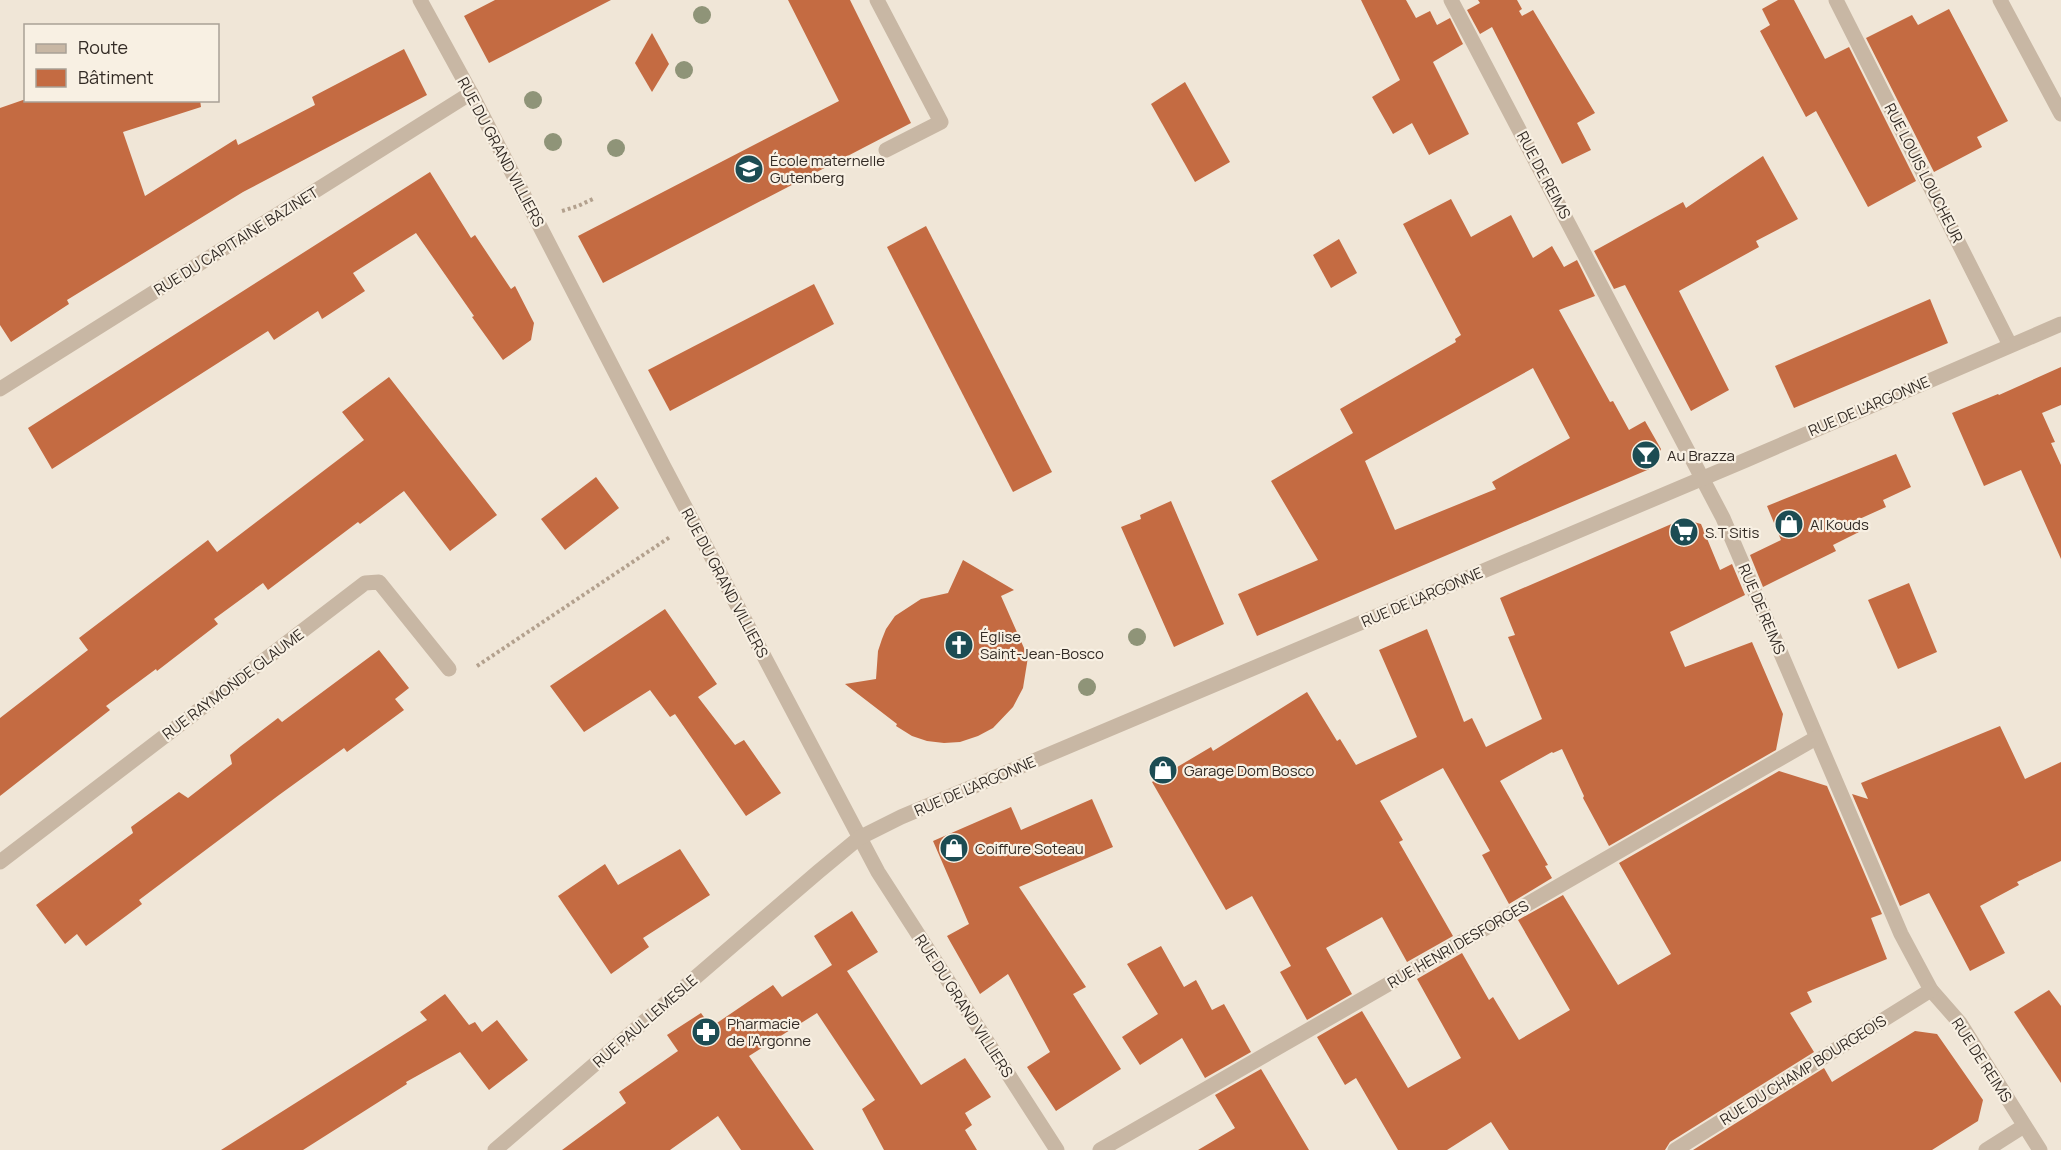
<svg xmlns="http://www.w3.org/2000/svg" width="2061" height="1150" viewBox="0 0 2061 1150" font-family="Manrope,sans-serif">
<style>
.building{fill:#c46b42;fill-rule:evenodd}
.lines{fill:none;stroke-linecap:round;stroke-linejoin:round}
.path{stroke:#b3a18e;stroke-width:4;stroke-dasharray:3 3;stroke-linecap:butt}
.minor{stroke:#c8b7a4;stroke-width:15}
.tree{fill:#8f9478}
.labels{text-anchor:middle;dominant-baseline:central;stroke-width:4.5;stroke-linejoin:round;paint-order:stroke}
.street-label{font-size:15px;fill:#332b25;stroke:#f8f0e3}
.poi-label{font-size:15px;fill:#332b25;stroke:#f8f0e3;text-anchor:start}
</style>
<rect width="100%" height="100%" fill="#f0e6d7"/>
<g class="building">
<polygon points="495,0 611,0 489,63 464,16"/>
<polygon points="788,0 850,0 911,123 603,283 578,236 839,101"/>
<polygon points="1361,0 1406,0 1416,18 1430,11 1437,25 1450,18 1463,44 1433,62 1469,134 1429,155 1412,123 1393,134 1372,97 1400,80"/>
<polygon points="1478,0 1517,0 1522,9 1519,11 1522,16 1533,10 1595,113 1577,123 1591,150 1562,164 1492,27 1480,34 1467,10 1480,3"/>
<polygon points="1778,0 1794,0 1825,59 1849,47 1916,181 1868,207 1816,111 1806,117 1760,31 1770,25 1762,9"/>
<polygon points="1949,9 2008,121 1977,137 1982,147 1934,172 1866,38 1912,15 1918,25"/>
<polygon points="652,33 669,64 652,92 635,63"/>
<polygon points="404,49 427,95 243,192 67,300 69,304 11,342 0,325 0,108 23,100 200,100 201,107 123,132 145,196 236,139 238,145 315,105 312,97"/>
<polygon points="1185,82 1230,162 1195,182 1151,104"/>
<polygon points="1763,156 1798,219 1756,241 1759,247 1679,291 1729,390 1691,411 1625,285 1614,289 1594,251 1683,202 1686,208"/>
<polygon points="430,172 471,238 475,235 511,289 515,286 534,323 531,340 503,360 472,317 474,316 416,233 353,273 365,291 322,319 318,311 274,340 268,331 52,469 28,428"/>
<path d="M1451,199L1471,237L1511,215L1533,258L1552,246L1564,267L1577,260L1595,296L1559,310L1610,402L1613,401L1629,430L1645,421L1661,449L1652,468L1257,636L1238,594L1318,560L1271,481L1353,433L1340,409L1456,342L1455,339L1461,335L1403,224ZM1533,368L1570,438L1492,482L1496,489L1395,530L1365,461Z"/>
<polygon points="926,226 1052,472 1013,492 887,247"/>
<polygon points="1339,239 1357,273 1331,288 1313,255"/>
<polygon points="814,284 834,324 670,411 648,370"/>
<polygon points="1930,299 1948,343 1794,408 1775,366"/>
<polygon points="2061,367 2061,405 2042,413 2055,442 2051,443 2061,465 2061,559 2021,470 1984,486 1952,413 1998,394 1999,395"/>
<polygon points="389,377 497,515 450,551 404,491 360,524 358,522 268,590 263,583 214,619 218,624 157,671 156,669 106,706 110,710 0,796 0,718 88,650 79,638 208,540 217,552 364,440 342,412"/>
<polygon points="1896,454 1911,487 1883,500 1886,507 1855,521 1859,532 1833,545 1836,551 1763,587 1750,555 1781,540 1767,506"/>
<polygon points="596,477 619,508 565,550 541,519"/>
<polygon points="1171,501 1224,624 1174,647 1121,527 1141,519 1140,515"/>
<polygon points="1683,519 1701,524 1720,570 1732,564 1745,595 1670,632 1685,667 1752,642 1783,714 1776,750 1609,846 1583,798 1584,796 1562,749 1553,753 1552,752 1500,781 1548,865 1545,866 1552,878 1509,904 1482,855 1490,851 1443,768 1380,801 1403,840 1399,842 1453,936 1407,962 1382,917 1326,948 1352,994 1307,1020 1280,972 1291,966 1252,896 1226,910 1152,782 1211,747 1213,751 1307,692 1337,741 1340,739 1356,765 1417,737 1379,650 1427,629 1464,722 1472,718 1486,747 1542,719 1508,637 1515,635 1500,598"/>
<polygon points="963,560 1014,590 1001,596 1028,657 1023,688 1013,707 993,728 978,736 960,742 944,743 927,741 912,736 896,726 897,724 845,684 876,679 878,651 882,639 886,629 895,616 921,599 948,593"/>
<polygon points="1909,583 1937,652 1898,669 1868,600"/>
<polygon points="665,609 717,684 698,697 735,745 744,740 781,793 746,816 675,714 670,717 650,690 584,732 550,686"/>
<polygon points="379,650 409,688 395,699 404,710 347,752 344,748 279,795 139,900 142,904 86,946 77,934 65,944 36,905 133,833 131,827 179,792 188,798 232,764 230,755 241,746 278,718 282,722"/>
<polygon points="2000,726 2025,779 2061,762 2061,861 2017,882 2019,885 1980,906 2005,953 1970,971 1929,893 1900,906 1852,794 1868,799 1861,783"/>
<polygon points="1779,771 1827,786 1882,914 1871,918 1887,959 1807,992 1812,1002 1790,1013 1814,1052 1670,1142 1665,1150 1509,1150 1491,1122 1447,1150 1398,1150 1356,1078 1345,1085 1317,1037 1362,1011 1408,1088 1461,1058 1417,979 1462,953 1489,1000 1493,997 1519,1040 1570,1010 1518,920 1563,895 1618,985 1671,954 1619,863"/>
<polygon points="1092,799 1113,847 1019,887 1086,987 1073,994 1121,1069 1056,1111 1027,1067 1050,1052 1008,974 980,994 947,936 969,924 933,841 1011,807 1021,830"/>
<polygon points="680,849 710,895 643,938 649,947 611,974 558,896 605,864 618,885"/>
<polygon points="852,911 878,952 847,971 921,1085 965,1058 991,1097 965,1113 972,1125 965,1130 977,1150 884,1150 862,1109 875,1100 817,1013 749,1056 814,1150 741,1150 718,1116 670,1150 562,1150 626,1103 619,1092 678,1051 667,1035 701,1013 711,1027 773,985 782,997 832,965 814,936"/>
<polygon points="1161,946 1184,987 1196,980 1212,1010 1224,1004 1251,1052 1205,1078 1182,1038 1140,1065 1122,1037 1158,1014 1127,964"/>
<polygon points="2049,990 2061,1006 2061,1083 2014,1012"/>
<polygon points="445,994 469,1025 475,1022 482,1032 497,1020 528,1060 489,1090 460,1052 406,1082 407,1084 303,1150 221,1150 427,1020 420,1012"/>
<polygon points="1915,1031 1937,1034 1983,1100 1978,1121 1932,1150 1693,1150 1824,1068 1832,1082"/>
<polygon points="1261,1069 1309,1150 1198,1150 1235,1128 1215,1095"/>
</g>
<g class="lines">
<g class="path">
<polyline points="562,211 578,206 595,198"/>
<polyline points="477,666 670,537"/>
</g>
<g class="minor">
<polyline points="420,0 471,93 664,467 878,872 1057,1150"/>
<polyline points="877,0 941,122 886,150"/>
<polyline points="1451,0 1723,518 1901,934 1931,990 1960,1023 2040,1150"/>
<polyline points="1836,0 2010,345"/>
<polyline points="2000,0 2061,114"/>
<polyline points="0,389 471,93"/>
<polyline points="0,862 365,583 379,582 449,669"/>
<polyline points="495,1150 818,872 859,838 901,817 1746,460 2061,324"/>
<polyline points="1100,1150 1816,738"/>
<polyline points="1675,1150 1931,990"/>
<polyline points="1986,1150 2024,1126"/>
</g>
</g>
<g class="tree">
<circle cx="702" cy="15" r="9"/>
<circle cx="684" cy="70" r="9"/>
<circle cx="533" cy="100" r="9"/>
<circle cx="553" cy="142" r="9"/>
<circle cx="616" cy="148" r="9"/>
<circle cx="1137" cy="637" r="9"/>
<circle cx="1087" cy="687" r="9"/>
</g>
<defs>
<g id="school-disc" transform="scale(1.5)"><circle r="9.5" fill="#1c4c53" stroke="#f8f0e3"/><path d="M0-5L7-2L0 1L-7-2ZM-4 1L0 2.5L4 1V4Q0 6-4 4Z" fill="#fff"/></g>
<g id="bar-disc" transform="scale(1.5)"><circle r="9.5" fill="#1c4c53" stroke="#f8f0e3"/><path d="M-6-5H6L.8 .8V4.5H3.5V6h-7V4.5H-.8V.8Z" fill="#fff"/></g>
<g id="shop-disc" transform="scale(1.5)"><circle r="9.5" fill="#1c4c53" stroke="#f8f0e3"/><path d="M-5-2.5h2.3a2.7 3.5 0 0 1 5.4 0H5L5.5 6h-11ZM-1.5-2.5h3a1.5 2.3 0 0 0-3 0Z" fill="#fff"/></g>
<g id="supermarket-disc" transform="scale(1.5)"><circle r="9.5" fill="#1c4c53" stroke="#f8f0e3"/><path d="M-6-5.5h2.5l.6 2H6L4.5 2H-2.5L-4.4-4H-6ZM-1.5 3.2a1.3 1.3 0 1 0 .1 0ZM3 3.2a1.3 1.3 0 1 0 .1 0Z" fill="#fff"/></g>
<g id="church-disc" transform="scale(1.5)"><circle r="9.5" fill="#1c4c53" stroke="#f8f0e3"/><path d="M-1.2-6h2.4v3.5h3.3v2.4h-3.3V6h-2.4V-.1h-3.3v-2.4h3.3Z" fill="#fff"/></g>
<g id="pharmacy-disc" transform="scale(1.5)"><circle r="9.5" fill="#1c4c53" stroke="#f8f0e3"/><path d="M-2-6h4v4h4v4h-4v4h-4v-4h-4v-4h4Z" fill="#fff"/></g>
</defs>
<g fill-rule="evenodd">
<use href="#school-disc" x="749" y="169"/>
<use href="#bar-disc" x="1646" y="455"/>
<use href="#shop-disc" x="1789" y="524"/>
<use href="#supermarket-disc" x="1684" y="532"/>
<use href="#church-disc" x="959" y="645"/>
<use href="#shop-disc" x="1163" y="770"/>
<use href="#shop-disc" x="954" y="848"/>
<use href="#pharmacy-disc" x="706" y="1032"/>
</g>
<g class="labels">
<g class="street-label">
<text transform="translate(501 152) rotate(62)">RUE DU GRAND VILLIERS</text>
<text transform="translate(1924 173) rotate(63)">RUE LOUIS LOUCHEUR</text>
<text transform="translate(1544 175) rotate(62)">RUE DE REIMS</text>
<text transform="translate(236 241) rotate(-32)">RUE DU CAPITAINE BAZINET</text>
<text transform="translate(1869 406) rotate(-23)">RUE DE L'ARGONNE</text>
<text transform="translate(725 583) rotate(62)">RUE DU GRAND VILLIERS</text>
<text transform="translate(1422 597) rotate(-23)">RUE DE L'ARGONNE</text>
<text transform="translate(1762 609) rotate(67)">RUE DE REIMS</text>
<text transform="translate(233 684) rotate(-37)">RUE RAYMONDE GLAUME</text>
<text transform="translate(975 786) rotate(-23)">RUE DE L'ARGONNE</text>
<text transform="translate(1458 944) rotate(-30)">RUE HENRI DESFORGES</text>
<text transform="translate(964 1006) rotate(57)">RUE DU GRAND VILLIERS</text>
<text transform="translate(645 1021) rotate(-41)">RUE PAUL LEMESLE</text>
<text transform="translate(1982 1060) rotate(57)">RUE DE REIMS</text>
<text transform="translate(1803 1070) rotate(-32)">RUE DU CHAMP BOURGEOIS</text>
</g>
<g class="poi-label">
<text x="770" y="160">École maternelle<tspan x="770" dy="17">Gutenberg</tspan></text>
<text x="1667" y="455">Au Brazza</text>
<text x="1810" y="524">Al Kouds</text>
<text x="1705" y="532">S.T Sitis</text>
<text x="980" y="636">Église<tspan x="980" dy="17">Saint-Jean-Bosco</tspan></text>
<text x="1184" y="770">Garage Dom Bosco</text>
<text x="975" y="848">Coiffure Soteau</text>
<text x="727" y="1023">Pharmacie<tspan x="727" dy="17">de l'Argonne</tspan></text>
</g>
</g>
<rect x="24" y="24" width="195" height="78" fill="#f8f0e3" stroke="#a9a197" stroke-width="1.5"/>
<rect x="36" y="44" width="30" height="9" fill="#c8b7a4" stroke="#a9a197" stroke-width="1.5"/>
<text x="78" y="54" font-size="18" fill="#332b25">Route</text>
<rect x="36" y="69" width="30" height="18" fill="#c46b42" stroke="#a9a197" stroke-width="1.5"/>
<text x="78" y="84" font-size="18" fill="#332b25">Bâtiment</text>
</svg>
